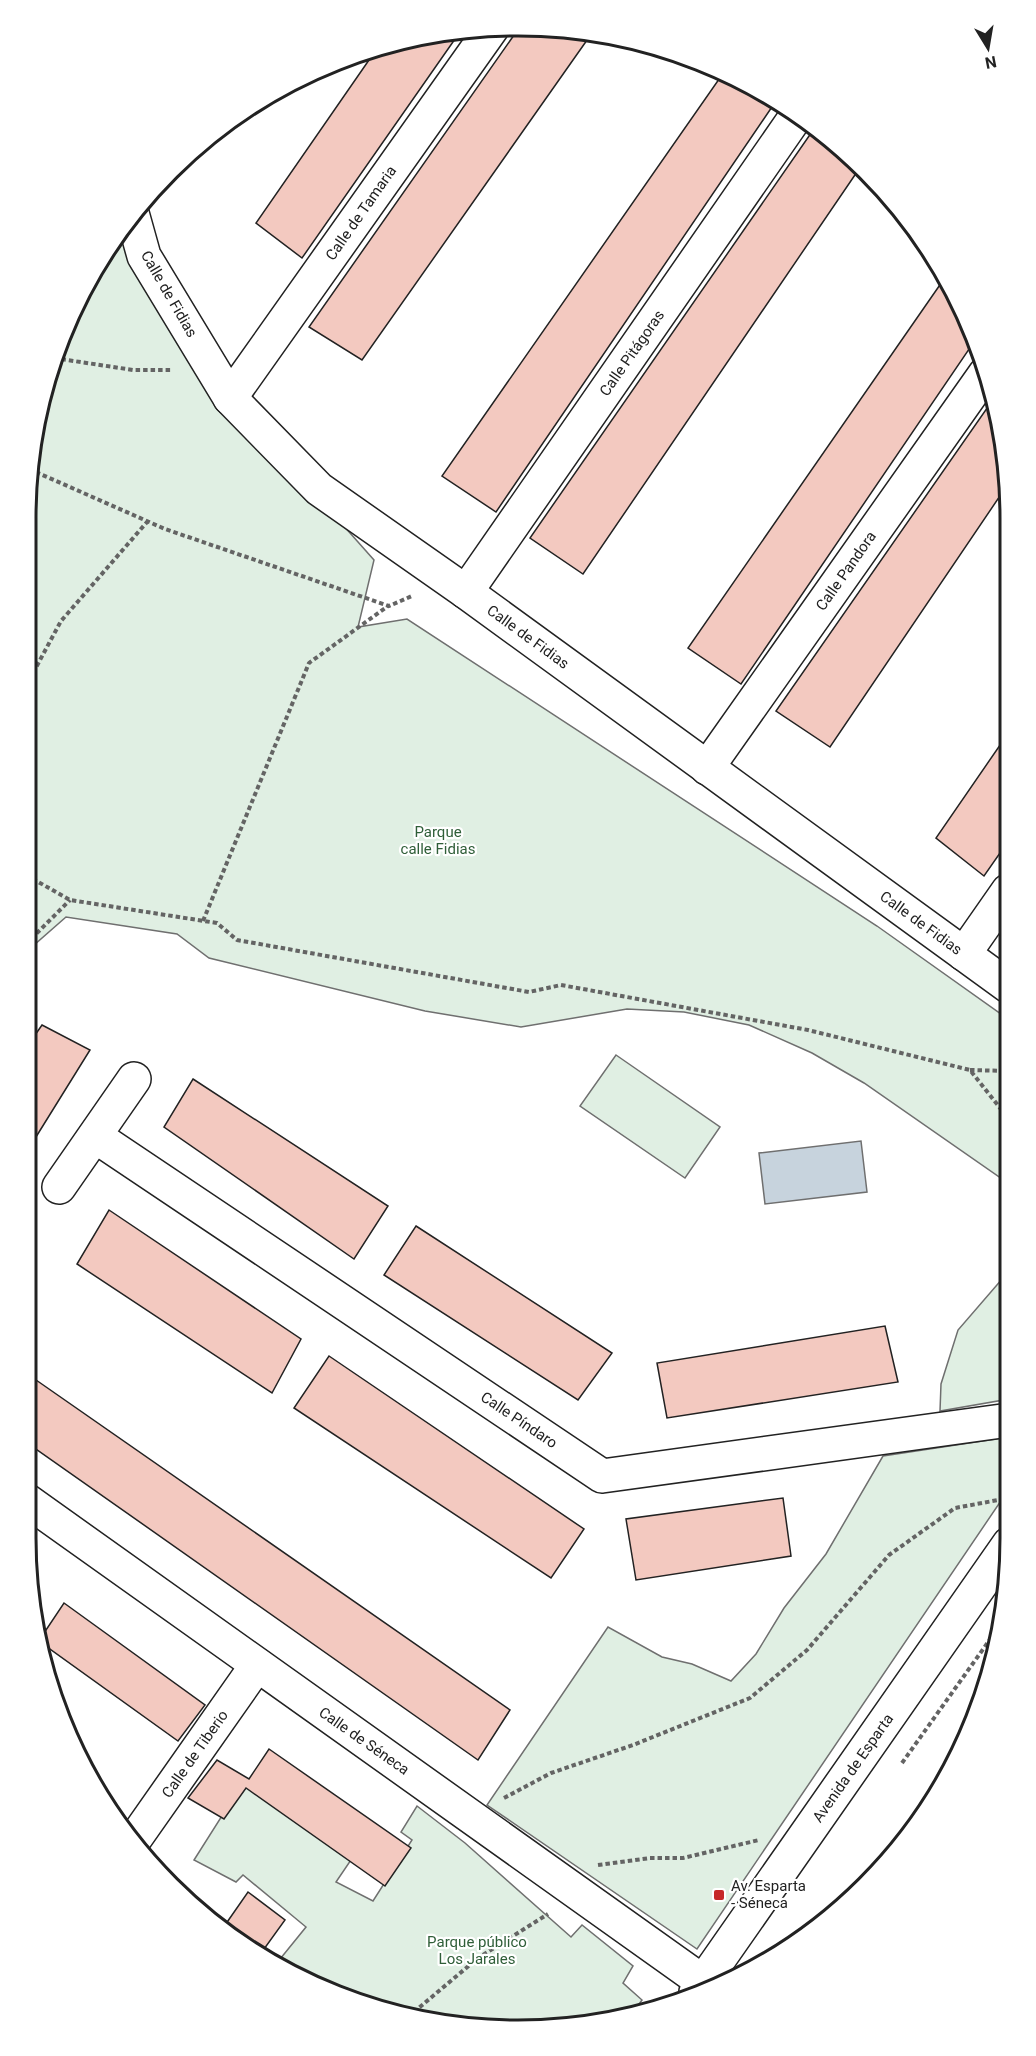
<svg xmlns="http://www.w3.org/2000/svg" width="1036" height="2056" viewBox="0 0 1036 2056" font-family="Roboto,sans-serif">
<style>
.green{fill:#e0efe3;stroke:#6f6f6f;stroke-width:1.5}
.water{fill:#c7d3dd;stroke:#6f6f6f;stroke-width:1.5}
.building{fill:#f3c9c0;stroke:#222;stroke-width:1.5}
.lines{fill:none;stroke-linecap:round;stroke-linejoin:round}
.minor-casing{stroke:#222;stroke-width:36}
.path{stroke:#646464;stroke-width:4;stroke-dasharray:4.5 3;stroke-linecap:butt}
.minor{stroke:#fff;stroke-width:33}
.poi-dot{fill:#c62828;stroke:#fff;stroke-width:2}
.labels{text-anchor:middle;dominant-baseline:central;stroke-width:4.5;stroke-linejoin:round;paint-order:stroke}
.street-label{font-size:15px;fill:#222;stroke:#fff}
.park-label{font-size:15px;fill:#2f5e38;stroke:#fff}
.poi-label{font-size:15px;fill:#222;stroke:#fff;text-anchor:start}
.rim{fill:none;stroke:#222;stroke-width:3}
</style>
<rect width="100%" height="100%" fill="#fff"/>
<g class="green">
<polygon points="127,218 230,398 374,560 358,627 407,619 877,926 1008,1019 1008,1183 864,1083 812,1053 749,1025 684,1012 627,1009 521,1027 425,1011 209,958 177,934 66,917 26,952 27,486 42,391 76,300"/>
<polygon points="616,1055 720,1127 685,1178 580,1106"/>
<polygon points="1009,1271 1009,1399 940,1411 941,1384 958,1330"/>
<polygon points="1009,1437 1009,1489 697,1949 487,1805 608,1627 662,1657 692,1664 731,1681 756,1654 784,1608 826,1554 883,1456"/>
<polygon points="244,1781 353,1857 336,1882 373,1901 412,1840 401,1832 417,1806 465,1843 571,1937 582,1925 633,1966 623,1983 642,2000 634,2011 582,2026 422,2021 329,1993 276,1964 306,1927 243,1875 236,1882 194,1860"/>
</g>
<polygon class="water" points="861,1141 867,1192 765,1204 759,1153"/>
<g class="building">
<polygon points="550,27 592,33 362,360 309,327 519,28"/>
<polygon points="462,29 302,258 256,223 378,47"/>
<polygon points="724,72 776,101 496,512 442,476"/>
<polygon points="816,126 859,169 583,574 530,538"/>
<polygon points="944,279 973,330 976,339 741,684 688,648"/>
<polygon points="992,401 1006,453 1006,487 830,747 776,711"/>
<polygon points="1007,735 1007,843 984,876 936,838"/>
<polygon points="42,1025 90,1050 26,1153 26,1048"/>
<polygon points="193,1079 388,1206 354,1259 164,1127"/>
<polygon points="109,1210 301,1339 272,1393 77,1264"/>
<polygon points="416,1226 612,1353 578,1400 384,1275"/>
<polygon points="885,1326 898,1382 667,1418 657,1363"/>
<polygon points="329,1356 584,1529 551,1578 294,1408"/>
<polygon points="26,1373 510,1710 478,1760 26,1442"/>
<polygon points="783,1498 791,1556 636,1580 626,1519"/>
<polygon points="64,1603 205,1705 178,1741 43,1644 42,1636"/>
<polygon points="269,1749 411,1848 385,1886 246,1788 224,1819 188,1798 217,1760 249,1779"/>
<polygon points="248,1892 285,1920 259,1956 245,1948 223,1928"/>
</g>
<g class="lines">
<g class="minor-casing">
<g id="minor">
<polyline points="132,213 144,256 230,398 319,489 466,592 1008,986"/>
<polyline points="230,398 492,28"/>
<polyline points="466,592 797,115"/>
<polyline points="707,768 985,374"/>
<polyline points="964,954 1008,891"/>
<polyline points="95,1136 602,1476 1009,1420"/>
<polyline points="59,1187 134,1079"/>
<polyline points="26,1500 703,1982"/>
<polyline points="132,1843 257,1665"/>
<polyline points="696,1992 1009,1544"/>
</g>
</g>
<g class="path">
<polyline points="54,358 133,370 173,370"/>
<polyline points="29,469 165,529 389,606 412,596"/>
<polyline points="26,686 61,621 147,522"/>
<polyline points="26,875 70,900 217,923 237,940 529,992 561,985 808,1030 970,1070 1008,1118"/>
<polyline points="203,921 309,663 388,606"/>
<polyline points="26,944 70,900"/>
<polyline points="970,1070 1008,1071"/>
<polyline points="902,1763 1001,1624"/>
<polyline points="504,1798 551,1773 633,1745 750,1698 807,1650 889,1555 955,1508 1009,1498"/>
<polyline points="598,1865 650,1858 683,1858 759,1840"/>
<polyline points="408,2017 478,1958 548,1914"/>
</g>
<use href="#minor" class="minor"/>
</g>
<rect class="poi-dot" x="713" y="1889" width="12" height="12" rx="3"/>
<g class="labels">
<g class="street-label">
<text transform="translate(361 213) rotate(-55)">Calle de Tamaria</text>
<text transform="translate(169 294) rotate(60)">Calle de Fidias</text>
<text transform="translate(632 353) rotate(-55)">Calle Pitágoras</text>
<text transform="translate(846 571) rotate(-55)">Calle Pandora</text>
<text transform="translate(528 637) rotate(36)">Calle de Fidias</text>
<text transform="translate(921 923) rotate(36)">Calle de Fidias</text>
<text transform="translate(519 1420) rotate(34)">Calle Píndaro</text>
<text transform="translate(364 1741) rotate(35)">Calle de Séneca</text>
<text transform="translate(195 1754) rotate(-55)">Calle de Tiberio</text>
<text transform="translate(853 1768) rotate(-55)">Avenida de Esparta</text>
</g>
<g class="park-label">
<text x="438" y="832">Parque<tspan x="438" dy="17">calle Fidias</tspan></text>
<text x="477" y="1942">Parque público<tspan x="477" dy="17">Los Jarales</tspan></text>
</g>
<g class="poi-label">
<text x="731" y="1886">Av. Esparta<tspan x="731" dy="17">- Séneca</tspan></text>
</g>
</g>
<path d="M0 0H1036V2056H0ZM518 36H518A482 482 0 0 1 1000 518V1538A482 482 0 0 1 518 2020H518A482 482 0 0 1 36 1538V518A482 482 0 0 1 518 36Z" fill="#fff" fill-rule="evenodd"/>
<path class="rim" d="M518 36H518A482 482 0 0 1 1000 518V1538A482 482 0 0 1 518 2020H518A482 482 0 0 1 36 1538V518A482 482 0 0 1 518 36Z"/>
<g transform="translate(988 48) rotate(169)" stroke="#ffffff" stroke-width="4.5" paint-order="stroke">
<path d="M0-4.5L10 22L0 15L-10 22Z" fill="#222222"/>
<text y="-9" font-size="16" font-weight="bold" text-anchor="middle" fill="#222222">N</text>
</g>
</svg>
